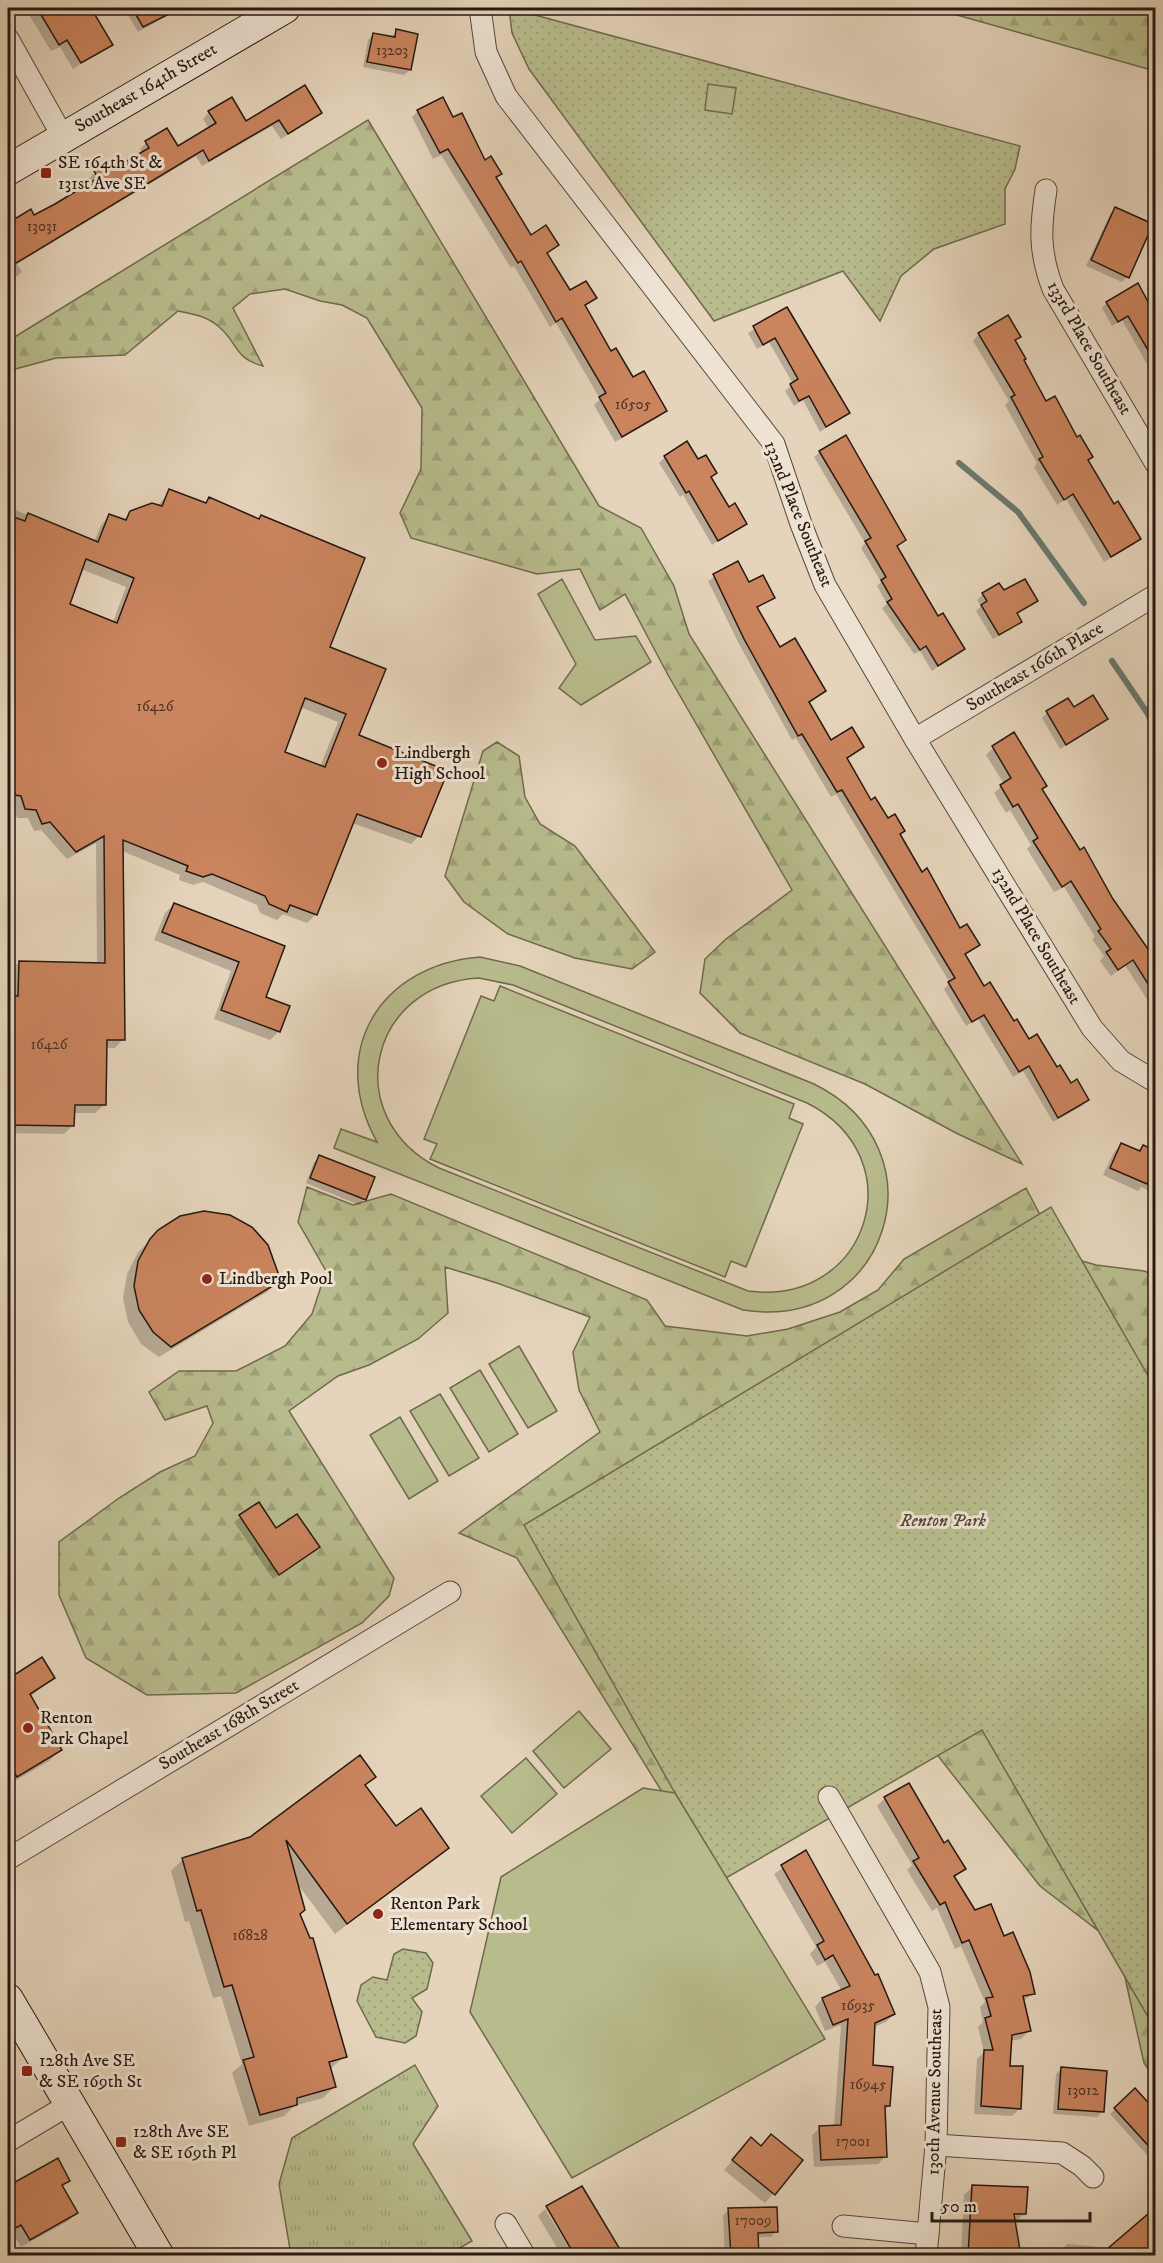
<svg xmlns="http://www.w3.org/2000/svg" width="1163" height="2263" viewBox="0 0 1163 2263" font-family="'IM FELL DW Pica',serif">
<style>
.grass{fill:url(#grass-tufts);stroke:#6e6a4e;stroke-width:1.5}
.forest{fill:url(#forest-firs);stroke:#6e6a4e;stroke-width:1.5}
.park{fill:url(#park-dots);stroke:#6e6a4e;stroke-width:1.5}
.garden{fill:#b8bc8d;stroke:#6e6a4e;stroke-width:1.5;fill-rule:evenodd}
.shadow{fill:#0003;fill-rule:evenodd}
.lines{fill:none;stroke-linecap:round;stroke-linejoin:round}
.stream{stroke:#69796d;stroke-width:6}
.building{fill:#ca845e;stroke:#251810;stroke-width:1.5;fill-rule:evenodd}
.street-casing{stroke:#55473b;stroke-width:23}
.secondary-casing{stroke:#251810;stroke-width:32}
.street{stroke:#eee3d3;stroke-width:21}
.secondary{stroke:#eee3d3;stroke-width:30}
.poi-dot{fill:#8f2418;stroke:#eee3d3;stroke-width:2}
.labels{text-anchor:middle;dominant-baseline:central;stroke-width:6;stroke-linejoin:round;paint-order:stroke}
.number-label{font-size:15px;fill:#4e3324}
.street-label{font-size:18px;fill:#251810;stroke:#eee3d3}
.poi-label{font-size:18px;fill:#251810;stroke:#eee3d3;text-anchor:start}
.park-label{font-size:18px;font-style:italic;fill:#514936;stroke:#eee3d3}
</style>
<defs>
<pattern id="grass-tufts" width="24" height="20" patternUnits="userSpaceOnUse" patternTransform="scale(1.5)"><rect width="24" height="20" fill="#b8bc8d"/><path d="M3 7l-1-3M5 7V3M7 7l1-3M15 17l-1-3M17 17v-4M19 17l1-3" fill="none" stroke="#9ea179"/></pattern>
<pattern id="forest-firs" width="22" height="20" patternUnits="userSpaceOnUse" patternTransform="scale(1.5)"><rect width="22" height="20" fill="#b8bc8d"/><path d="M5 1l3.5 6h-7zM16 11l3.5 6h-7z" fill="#9ea179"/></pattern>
<pattern id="park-dots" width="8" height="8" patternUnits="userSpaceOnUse" patternTransform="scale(1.5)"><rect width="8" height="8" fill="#b8bc8d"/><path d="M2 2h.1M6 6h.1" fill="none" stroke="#9ea179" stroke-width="1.8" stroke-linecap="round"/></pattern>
</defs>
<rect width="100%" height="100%" fill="#e5d4bb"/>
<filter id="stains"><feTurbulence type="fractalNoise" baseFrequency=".00333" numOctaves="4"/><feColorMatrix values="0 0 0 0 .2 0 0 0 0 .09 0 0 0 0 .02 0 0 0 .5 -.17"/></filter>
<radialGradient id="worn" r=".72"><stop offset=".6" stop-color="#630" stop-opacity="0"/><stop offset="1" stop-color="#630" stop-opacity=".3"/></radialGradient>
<polygon class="grass" points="415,2065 438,2106 413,2144 472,2241 447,2255 291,2255 279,2184 292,2138"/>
<g class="forest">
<polygon points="932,8 1155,8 1155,71"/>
<path d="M368,120L599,506L641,528L674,586L689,634L1022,1164L956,1133L865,1084L740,1033L700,993L705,959L726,939L792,890L668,675L625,594L600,610L580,569L537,574L411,538L400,513L421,469L422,408L367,318L342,305L320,301L285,289L250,294L233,308L263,366C233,358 239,343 218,326C207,316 192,314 178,311L125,355L56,358L8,371V341Z"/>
<polygon points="497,742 519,756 525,797 540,824 575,846 655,952 632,969 575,958 508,934 464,902 445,876 483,751"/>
<polygon points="307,1187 353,1205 391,1194 647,1300 665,1326 747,1336 788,1329 840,1312 878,1290 904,1259 1026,1188 1061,1255 1096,1265 1144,1271 1155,1275 1155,2079 1144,2063 1118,1946 1040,1886 935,1752 713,1874 517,1558 459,1533 600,1432 579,1390 573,1352 590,1317 497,1283 445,1267 448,1313 418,1339 369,1365 338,1376 289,1411 394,1578 389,1596 362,1623 236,1693 147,1695 86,1658 59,1595 59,1542 119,1498 160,1472 195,1456 213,1423 207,1406 165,1420 149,1392 179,1371 236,1371 285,1346 312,1314 326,1271 298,1222"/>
</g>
<g class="park">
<polygon points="509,8 1020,146 1015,169 1005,189 1005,224 934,249 901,276 880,321 843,271 714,321 529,69 512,33"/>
<polygon points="1051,1207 1155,1388 1155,2029 982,1730 726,1878 675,1793 524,1525"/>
<polygon points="403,1949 426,1953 433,1963 427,1989 412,1998 422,2012 416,2036 405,2043 376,2037 357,2001 361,1985 373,1977 387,1980 394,1954"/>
</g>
<g class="garden">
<polygon points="708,84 736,88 732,114 705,110"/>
<polygon points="562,579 595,640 636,636 651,662 581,705 559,688 576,664 538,594"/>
<path d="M480,957L520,966L814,1084C946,1149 888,1333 743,1310L334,1148L341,1129L377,1142C327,1052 379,965 480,957ZM479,978L513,985L807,1103C916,1158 868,1307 748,1291L439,1168C339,1118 368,984 479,978Z"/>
<polygon points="500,986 794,1104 789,1118 803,1124 746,1267 731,1261 725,1277 430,1159 437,1144 424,1139 481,996 494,1001"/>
<polygon points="519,1346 557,1411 528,1428 489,1364"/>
<polygon points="480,1370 518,1434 489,1452 450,1388"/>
<polygon points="440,1394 479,1458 449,1476 410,1411"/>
<polygon points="400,1417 438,1481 409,1499 370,1435"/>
<polygon points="579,1711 611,1749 564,1788 533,1751"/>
<polygon points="526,1758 557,1794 512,1833 481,1796"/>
<polygon points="643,1788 675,1793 825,2039 572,2178 470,2012 501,1877"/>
</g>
<g class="shadow">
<polygon points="25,8 89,8 111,44 73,69 60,47 51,51"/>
<polygon points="124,8 170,8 161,13 163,16 158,21 138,32"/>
<polygon points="397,31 410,70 404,75 363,67 368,40 373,35 391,37"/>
<polygon points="418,111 452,119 485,162 500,173 495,179 531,237 557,245 546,254 569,292 595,298 584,307 611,353 633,380 665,411 659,417 615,442 594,405 600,399 556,323 550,327 514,266 511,268 441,155 433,159 412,117"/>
<polygon points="209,112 246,123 320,113 281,139 272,126 202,166 196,156 17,264 22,272 8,283 8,243 13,240 8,227 12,222 34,217 91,184 88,179 95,173 118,168 143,154 140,149 146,143 177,148 209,129 203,119"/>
<polygon points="1116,208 1127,277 1122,282 1086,266 1110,214"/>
<polygon points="1107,303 1152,312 1156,310 1156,380 1122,320 1112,326 1102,308"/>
<polygon points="787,309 848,413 820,432 803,400 794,406 785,391 793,384 769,342 757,349 748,333"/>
<polygon points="979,334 1019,337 1014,342 1045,403 1091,457 1087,461 1113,506 1139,539 1133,545 1104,562 1066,499 1057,505 1034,467 1037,463 1005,405 1009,401 973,341"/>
<polygon points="820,452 905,540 896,547 938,618 963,649 932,671 920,651 914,654 882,608 887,604 877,586 881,582 861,548 865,543 814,457"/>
<polygon points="665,457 710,478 728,509 745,523 712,545 683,495 680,497 659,463"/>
<path d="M170,491L204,504L209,499L258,520L261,517L328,647L357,736L419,836L411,844L352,823L316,914L307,923L283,914L277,920L260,913L257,905L203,882L193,885L179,880L180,875L122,851L123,1039L115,1048H105L104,1105L95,1113H73V1125L64,1134L8,1133V997H10V971L19,962L97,964L96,843L67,859L41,830L34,831L28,818H17L12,804L8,803V507L94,542L101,525L109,516L123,521L131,513L158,506ZM81,569L126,587L113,622L68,605ZM300,707L338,722L320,767L283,753Z"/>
<polygon points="737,563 748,584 773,598 756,609 779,649 824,691 808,703 831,742 862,747 846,759 871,802 899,835 959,930 978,945 964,955 983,988 1029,1041 1087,1100 1082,1106 1053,1122 1023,1071 1013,1077 978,1019 966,1026 944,989 950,983 836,794 831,797 796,738 792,740 739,644 708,581"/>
<polygon points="1004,592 1036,601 1016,615 1020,621 1014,627 993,639 976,611 981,606 977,600 983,594"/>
<polygon points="1073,709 1106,719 1060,749 1042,718 1047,713"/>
<polygon points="993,748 1041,789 1111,899 1156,962 1156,1034 1147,1020 1155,1012 1125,965 1111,976 1100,961 1104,956 1092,939 1095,937 1064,887 1054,892 1027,849 1031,845 1010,810 1006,813 994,793 1004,784 986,755"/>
<polygon points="174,904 283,947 264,998 279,1031 270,1040 214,1019 231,971 154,940 165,913"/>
<polygon points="1121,1145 1137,1152 1143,1146 1156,1152 1156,1194 1141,1187 1138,1191 1103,1175 1114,1152"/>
<polygon points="320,1157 373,1178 364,1199 359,1205 306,1183 314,1162"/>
<polygon points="151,1240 279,1280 267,1292 159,1357 141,1344 128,1322 123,1298 127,1274 138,1252"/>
<polygon points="258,1504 276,1530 318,1547 273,1579 234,1522"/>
<polygon points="8,1667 13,1677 53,1678 30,1697 60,1750 49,1761 8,1785"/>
<polygon points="374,1777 364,1786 395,1828 447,1847 335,1934 296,1882 298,1915 345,2056 330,2069 335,2086 323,2098 294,2106 284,2116 249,2126 232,2073 242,2064 221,1996 213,1998 189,1921 185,1922 171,1871 183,1859 251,1838"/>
<polygon points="885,1798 943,1845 964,1869 954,1878 974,1912 1004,1938 1033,1994 1022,2002 1029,2031 1021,2039 1011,2041 1008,2067 1019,2109 1012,2116 974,2114 977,2059 984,2052 978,2027 983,2022 980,2007 985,2002 961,1946 955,1949 937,1908 932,1911 907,1870 912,1865 877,1806"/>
<polygon points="805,1852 894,2014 886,2022 874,2027 871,2066 889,2106 884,2111 886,2156 878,2164 814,2167 812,2135 820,2128 834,2127 841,2025 825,2031 815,2007 822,1999 842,1991 825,1962 817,1966 810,1954 816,1947 774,1874"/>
<polygon points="8,2068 16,2084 8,2091"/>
<polygon points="1061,2069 1103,2111 1097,2117 1053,2114 1056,2074"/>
<polygon points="1135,2090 1156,2112 1156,2201 1147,2155 1110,2114"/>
<polygon points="751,2139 761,2147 801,2160 765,2203 724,2170"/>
<polygon points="57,2160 68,2180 61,2187 76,2213 68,2221 21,2247 12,2232 8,2234 8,2190"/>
<polygon points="972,2187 1025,2214 1014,2222 1019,2256 958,2256 961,2251 964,2195"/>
<polygon points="545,2209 574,2256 562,2256 538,2216"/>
<polygon points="729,2210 776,2231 771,2237 756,2237 757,2256 725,2256 723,2215"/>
<polygon points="1154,2211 1156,2256 1058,2256 1067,2244 1112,2248"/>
<polygon points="79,2249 82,2256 69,2256"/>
</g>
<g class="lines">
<g class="stream">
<polyline points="959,463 1018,512 1084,603"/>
<polyline points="1112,661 1148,714 1156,734"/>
</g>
</g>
<g class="building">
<polygon points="37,8 91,8 113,45 81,63 67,40 59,45"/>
<polygon points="132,8 181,8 143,27"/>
<polygon points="396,29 418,34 411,70 367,62 373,33 395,37"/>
<polygon points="305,85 322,113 288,134 279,120 209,161 203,150 8,268 8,223 31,209 34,215 55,204 98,178 94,171 114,160 118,166 149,148 145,141 167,128 178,146 216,123 208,111 232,97 246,121"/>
<polygon points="443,97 453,117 462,113 485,160 491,156 502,174 496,177 531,235 546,225 559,245 547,253 570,290 586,281 597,298 585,305 611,351 616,348 633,377 644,371 667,411 622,437 599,397 606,393 562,318 556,322 521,261 518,263 448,149 440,153 417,110"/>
<polygon points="1115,207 1153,224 1129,278 1091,260"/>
<polygon points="1138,283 1155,315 1155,362 1128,316 1118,322 1106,302"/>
<polygon points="787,307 850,413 826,427 809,396 799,401 790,384 798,379 775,338 763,345 753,326"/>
<polygon points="1008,315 1021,337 1015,340 1026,359 1024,360 1046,401 1055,396 1077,437 1080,435 1093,457 1088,460 1114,504 1118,501 1141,539 1111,557 1073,494 1064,500 1039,459 1043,457 1011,397 1015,395 978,333"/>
<polygon points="846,435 906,540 897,546 938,616 943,613 965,649 938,666 926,646 920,650 887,602 892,599 881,580 886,577 865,541 871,538 819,451"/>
<polygon points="687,441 698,459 706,455 717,473 711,477 729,507 735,503 747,524 718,541 689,491 686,493 664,456"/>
<path d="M169,489L206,503L209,497L259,519L261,515L365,558L330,647L386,669L359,735L448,771L421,837L357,814L317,915L290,905L287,912L269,904L265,896L212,874L203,877L186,871L188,866L123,840L125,1040H107L106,1105H75L74,1126L8,1125V996H18L19,961L105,963L104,836L76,852L50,822L42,824L36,810L25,809L21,796L15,795L14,788L9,787L8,515L25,521L28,513L98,542L109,514L126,520L130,511L152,503L162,506ZM86,559L134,578L117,623L70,604ZM305,698L346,714L325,767L285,752Z"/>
<polygon points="738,561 749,582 763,575 775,598 757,607 780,647 795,638 826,691 809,702 831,740 852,727 864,747 847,758 871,800 875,797 888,818 895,814 905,831 900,834 922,872 927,868 960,928 967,924 980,945 965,954 984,986 990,982 1014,1021 1017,1019 1029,1039 1037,1034 1057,1067 1060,1065 1071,1083 1077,1079 1089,1100 1058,1118 1029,1066 1019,1072 984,1015 972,1022 948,982 955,978 842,790 837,792 802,734 798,736 744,639 713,574"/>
<polygon points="1025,579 1038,601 1017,613 1022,622 999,635 981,605 987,601 982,593 999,583 1004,590"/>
<polygon points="1093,695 1108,719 1066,745 1046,711 1068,698 1074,707"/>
<polygon points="1014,732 1047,786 1042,789 1080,850 1084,847 1113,899 1155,959 1155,995 1133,960 1118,970 1106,952 1111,949 1098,931 1101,929 1071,881 1062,887 1033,841 1038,838 1018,804 1013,807 1000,785 1011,778 992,746"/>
<polygon points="174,903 285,946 266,997 290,1006 280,1032 221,1010 239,962 162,932"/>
<polygon points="1121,1143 1140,1151 1143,1145 1155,1150 1155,1165 1147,1184 1110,1168"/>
<polygon points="319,1155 375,1177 366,1200 310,1178"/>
<polygon points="204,1211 230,1215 252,1227 268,1245 281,1281 171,1347 153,1332 139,1310 134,1286 138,1261 150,1239 158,1230 180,1216"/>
<polygon points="259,1502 276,1528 297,1514 320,1547 279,1575 239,1515"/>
<polygon points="42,1657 55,1678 30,1694 62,1750 17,1777 8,1761 8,1679"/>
<polygon points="360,1755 376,1777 365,1785 396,1826 421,1808 449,1848 347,1924 286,1840 305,1910 300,1914 310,1938 313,1938 347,2057 329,2062 336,2087 297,2098 297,2105 260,2115 243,2060 254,2057 232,1985 224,1987 201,1910 197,1911 182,1858 250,1837"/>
<polygon points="909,1783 944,1843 948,1840 966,1869 954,1876 975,1910 991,1904 1004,1936 1013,1932 1030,1972 1035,1994 1023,1996 1031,2031 1012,2035 1010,2066 1023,2066 1021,2109 981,2106 984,2050 993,2050 985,2018 991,2016 986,1998 993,1997 969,1940 962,1943 945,1902 940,1905 913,1861 919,1858 884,1797"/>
<polygon points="806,1850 875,1975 878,1974 895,2014 875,2023 873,2065 893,2067 890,2106 885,2106 887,2157 821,2160 819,2126 841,2125 848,2019 833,2025 822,1998 850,1986 833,1955 825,1960 817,1945 824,1941 781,1865"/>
<polygon points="1061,2067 1107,2071 1104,2112 1058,2109"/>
<polygon points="1135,2088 1155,2110 1155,2153 1114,2108"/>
<polygon points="771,2134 803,2160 775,2195 732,2160 751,2137 761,2146"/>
<polygon points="58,2158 70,2181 62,2185 78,2213 30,2240 21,2225 8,2232 8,2186"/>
<polygon points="972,2185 1028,2187 1026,2214 1014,2214 1021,2256 968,2256"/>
<polygon points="582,2186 624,2256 575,2256 546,2206"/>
<polygon points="777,2207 778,2232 758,2233 759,2256 731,2256 728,2208"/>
<polygon points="1155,2208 1155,2256 1099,2256"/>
</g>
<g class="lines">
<g class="street-casing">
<g id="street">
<polyline points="480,8 486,52 506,96 774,444 801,524 825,585 915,739 1092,1028 1121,1061 1156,1082"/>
<polyline points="8,39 63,137"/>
<path d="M1046,190C1040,229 1039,252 1053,289L1156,464"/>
<polyline points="915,739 1156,595"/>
<polyline points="829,1797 930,1972 939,2007 936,2145 926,2256"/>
<polyline points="8,1859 450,1592"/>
<polyline points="8,2141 70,2104"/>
<polyline points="936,2145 1062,2153 1082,2166 1093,2177"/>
<polyline points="506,2224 525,2256"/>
<polyline points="843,2226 928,2234"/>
</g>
</g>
<g class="secondary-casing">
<g id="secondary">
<polyline points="8,170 285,8"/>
<polyline points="8,1999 159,2256"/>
</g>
</g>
<use href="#street" class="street"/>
<use href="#secondary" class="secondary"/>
</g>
<g class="poi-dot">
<rect x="40" y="167" width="12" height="12" rx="3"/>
<circle cx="382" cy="763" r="6"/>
<circle cx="207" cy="1279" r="6"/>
<circle cx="28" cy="1728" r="6"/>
<circle cx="378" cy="1914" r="6"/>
<rect x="21" y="2065" width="12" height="12" rx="3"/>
<rect x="115" y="2136" width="12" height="12" rx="3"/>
</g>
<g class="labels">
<g class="number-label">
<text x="392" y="50">13203</text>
<text x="42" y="226">13031</text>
<text x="633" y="404">16505</text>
<text x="155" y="706">16426</text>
<text x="49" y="1044">16426</text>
<text x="250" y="1935">16828</text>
<text x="858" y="2005">16935</text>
<text x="868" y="2084">16945</text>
<text x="1083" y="2090">13012</text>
<text x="853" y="2141">17001</text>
<text x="753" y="2220">17009</text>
</g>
<g class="street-label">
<text transform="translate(146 88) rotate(-30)">Southeast 164th Street</text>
<text transform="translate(1089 348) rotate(60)">133rd Place Southeast</text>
<text transform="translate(798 514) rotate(68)">132nd Place Southeast</text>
<text transform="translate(1035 667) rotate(-31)">Southeast 166th Place</text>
<text transform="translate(1036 936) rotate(59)">132nd Place Southeast</text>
<text transform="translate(229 1725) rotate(-31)">Southeast 168th Street</text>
<text transform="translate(935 2092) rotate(-89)">130th Avenue Southeast</text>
</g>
<g class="poi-label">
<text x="58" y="163">SE 164th St &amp;<tspan x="58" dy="21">131st Ave SE</tspan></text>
<text x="394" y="753">Lindbergh<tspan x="394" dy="21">High School</tspan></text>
<text x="219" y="1279">Lindbergh Pool</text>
<text x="40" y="1718">Renton<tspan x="40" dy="21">Park Chapel</tspan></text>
<text x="390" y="1904">Renton Park<tspan x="390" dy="21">Elementary School</tspan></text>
<text x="39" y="2061">128th Ave SE<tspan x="39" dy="21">&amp; SE 169th St</tspan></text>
<text x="133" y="2132">128th Ave SE<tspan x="133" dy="21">&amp; SE 169th Pl</tspan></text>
</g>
<g class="park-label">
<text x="943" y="1521">Renton Park</text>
</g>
</g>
<rect width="1163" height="2263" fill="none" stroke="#e5d4bb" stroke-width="30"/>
<rect x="9" y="9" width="1145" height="2245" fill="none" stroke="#251810" stroke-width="3"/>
<rect x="15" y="15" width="1133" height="2233" fill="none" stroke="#251810" stroke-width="1.5"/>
<path d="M932 2212v9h158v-9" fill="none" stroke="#251810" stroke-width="3"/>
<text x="941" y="2212" font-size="18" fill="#251810" stroke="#eee3d3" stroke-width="4.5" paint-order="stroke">50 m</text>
<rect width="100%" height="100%" filter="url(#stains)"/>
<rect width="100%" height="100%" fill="url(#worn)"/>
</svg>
